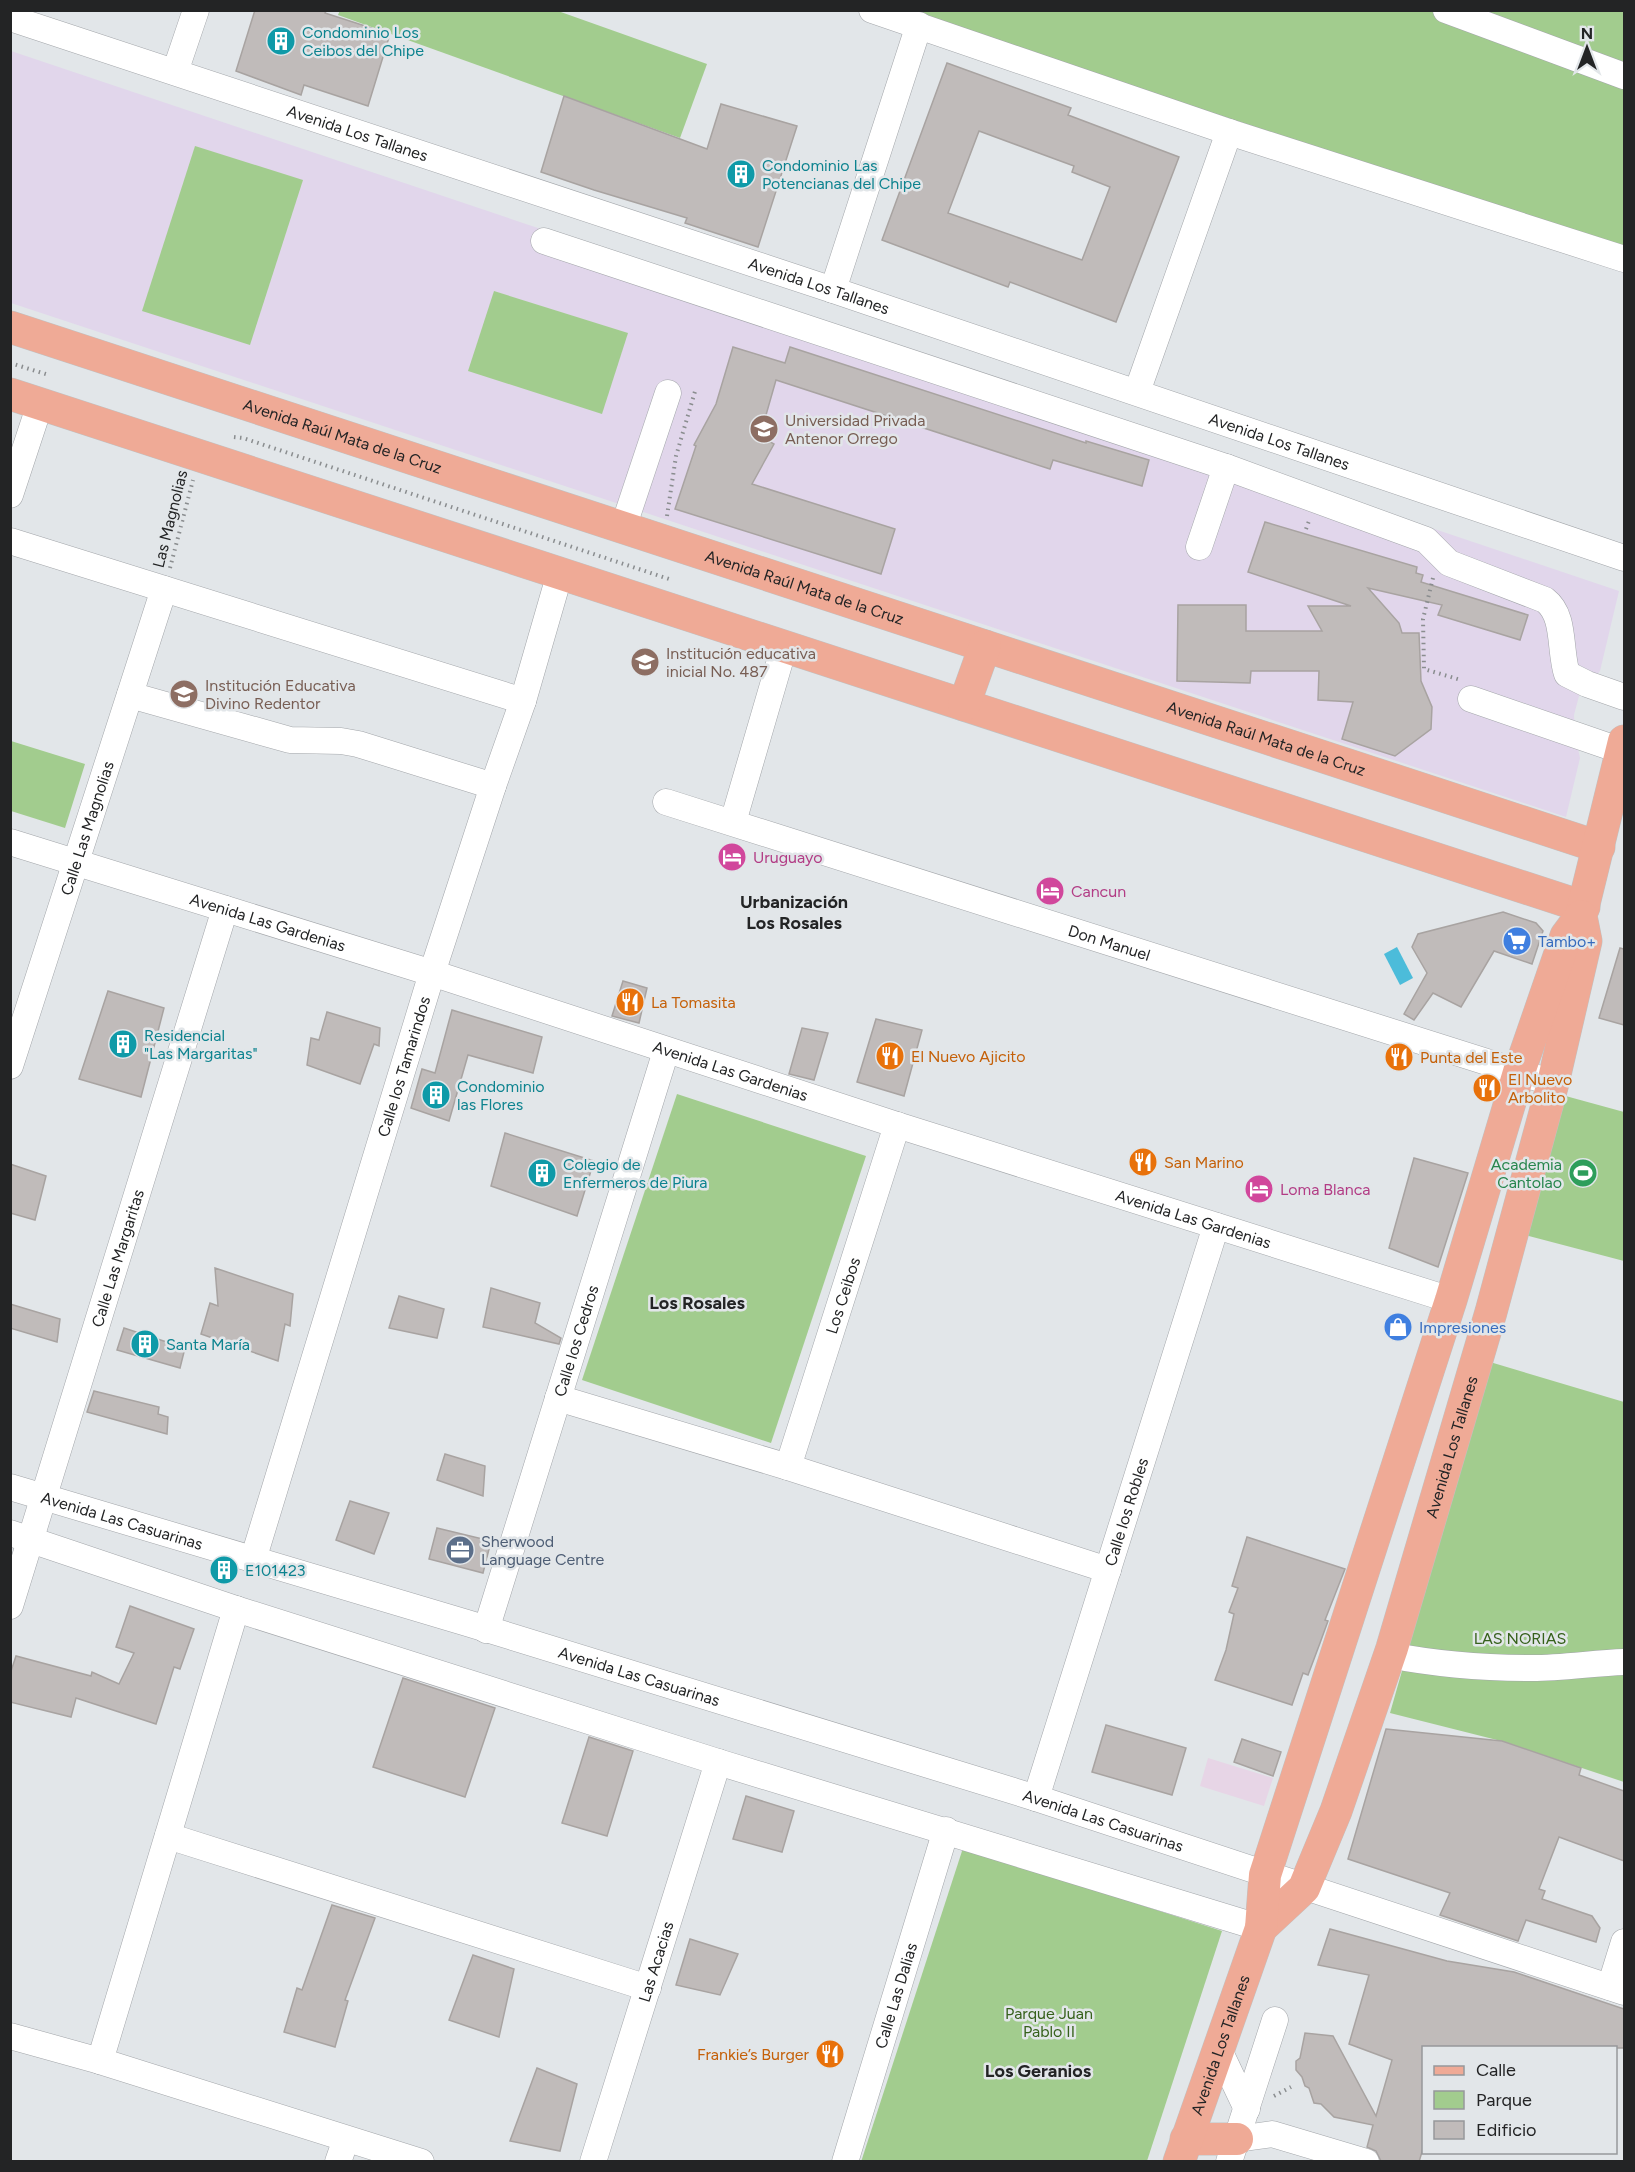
<svg xmlns="http://www.w3.org/2000/svg" width="1635" height="2172" viewBox="0 0 1635 2172" font-family="Figtree,sans-serif">
<style>
.commercial{fill:#e7d5e6}
.education{fill:#e1d6eb}
.green{fill:#a2cc8e}
.water{fill:#4cbcda}
.building{fill:#c0bbba;stroke:#a8a3a1;stroke-width:1.5;fill-rule:evenodd}
.lines{fill:none;stroke-linecap:round;stroke-linejoin:round}
.minor-casing{stroke:#a3a6aa;stroke-width:27}
.major-casing{stroke:#c1c2c2;stroke-width:33}
.path{stroke:#8a8d8f;stroke-width:4;stroke-dasharray:1.5 4.5;stroke-linecap:butt}
.minor{stroke:#fff;stroke-width:26}
.major{stroke:#efaa96;stroke-width:32}
.labels{text-anchor:middle;dominant-baseline:central;stroke-width:5;stroke-linejoin:round;paint-order:stroke}
.culture-label{font-size:16px;fill:#0d838f;stroke:#e2e6e9;text-anchor:start}
.street-label{font-size:16px;fill:#232425;stroke:#e2e6e9}
.education-label{font-size:16px;fill:#785e54;stroke:#e2e6e9;text-anchor:start}
.hotel-label{font-size:16px;fill:#b23c85;stroke:#e2e6e9;text-anchor:start}
.shop-label{font-size:16px;fill:#366cbe;stroke:#e2e6e9;text-anchor:start}
.food-label{font-size:16px;fill:#c56008;stroke:#e2e6e9;text-anchor:start}
.leisure-label{font-size:16px;fill:#27864d;stroke:#e2e6e9;text-anchor:end}
.service-label{font-size:16px;fill:#4e5e75;stroke:#e2e6e9;text-anchor:start}
.park-label{font-size:16px;fill:#36611b;stroke:#e2e6e9}
.neighbourhood-label{font-size:18px;font-weight:bold;fill:#232425;stroke:#e2e6e9}
</style>
<rect width="100%" height="100%" fill="#e2e6e9"/>
<polygon class="commercial" points="1208,1758 1273,1778 1264,1806 1200,1786"/>
<polygon class="education" points="11,51 1619,591 1600,671 1579,696 1574,715 1575,735 1580,758 1566,817 11,303"/>
<g class="green">
<polygon points="340,10 558,11 707,64 680,138 338,15"/>
<polygon points="905,11 1624,11 1624,249"/>
<polygon points="195,146 303,180 250,345 142,311"/>
<polygon points="494,291 628,333 602,414 468,371"/>
<polygon points="11,741 85,764 65,828 11,811"/>
<polygon points="677,1094 866,1156 771,1443 582,1380"/>
<polygon points="1562,1095 1624,1112 1624,1261 1525,1235"/>
<polygon points="1490,1362 1624,1402 1624,1782 1501,1741 1390,1713"/>
<polygon points="963,1848 1222,1931 1147,2161 861,2162"/>
</g>
<polygon class="water" points="1397,947 1413,978 1400,985 1384,954"/>
<g class="building">
<polygon points="255,10 326,10 325,13 390,34 368,106 304,85 301,95 236,71"/>
<path d="M947,63L1071,108L1068,115L1179,157L1116,322L1010,282L1008,287L882,240ZM979,131L1074,166L1072,172L1110,187L1082,260L948,213Z"/>
<polygon points="564,96 707,149 721,104 797,126 758,247 685,223 687,218 594,190 541,172"/>
<polygon points="733,347 785,363 790,347 1086,443 1086,441 1149,460 1142,486 1053,460 1050,469 776,380 760,436 774,444 752,484 895,529 881,574 675,509 696,446 694,445 716,404"/>
<polygon points="1265,522 1417,567 1416,573 1423,575 1421,582 1528,615 1520,640 1438,615 1442,605 1368,588 1399,623 1402,633 1419,633 1421,681 1432,707 1431,729 1395,756 1342,739 1353,702 1318,700 1319,671 1251,671 1250,683 1177,681 1178,605 1246,605 1246,631 1322,631 1308,606 1351,606 1248,572"/>
<polygon points="1503,912 1536,923 1543,931 1532,964 1494,951 1461,1007 1433,993 1414,1020 1404,1014 1427,973 1412,947 1418,934"/>
<polygon points="1620,948 1624,949 1624,1025 1599,1018"/>
<polygon points="623,981 647,988 639,1023 612,1016"/>
<polygon points="108,991 164,1008 141,1097 79,1079"/>
<polygon points="452,1010 542,1037 533,1073 468,1055 449,1121 411,1108 422,1069 435,1073"/>
<polygon points="327,1012 380,1028 379,1046 374,1044 360,1084 307,1065 311,1038 319,1040"/>
<polygon points="876,1019 922,1030 904,1096 857,1082"/>
<polygon points="802,1028 828,1033 814,1080 789,1074"/>
<polygon points="505,1133 594,1161 577,1216 491,1186"/>
<polygon points="1414,1158 1468,1173 1438,1267 1389,1248"/>
<polygon points="10,1164 46,1176 35,1220 10,1213"/>
<polygon points="215,1268 293,1294 290,1326 285,1324 278,1361 201,1334 210,1303 218,1306"/>
<polygon points="491,1288 540,1303 535,1323 561,1338 559,1344 483,1327"/>
<polygon points="399,1296 444,1309 437,1338 389,1328"/>
<polygon points="10,1304 60,1319 57,1342 10,1328"/>
<polygon points="124,1328 185,1348 180,1368 117,1350"/>
<polygon points="94,1391 159,1407 158,1414 168,1417 167,1434 87,1412"/>
<polygon points="445,1454 485,1466 483,1496 437,1480"/>
<polygon points="350,1501 389,1513 374,1554 336,1540"/>
<polygon points="437,1528 491,1541 483,1573 429,1559"/>
<polygon points="1247,1537 1345,1569 1325,1620 1328,1621 1320,1643 1308,1675 1303,1673 1292,1705 1215,1680 1226,1650 1234,1614 1229,1612 1238,1588 1232,1586"/>
<polygon points="130,1606 194,1629 180,1669 174,1667 156,1724 76,1698 71,1717 10,1702 10,1674 16,1656 91,1676 92,1672 119,1684 134,1653 116,1647"/>
<polygon points="403,1678 495,1708 465,1797 373,1767"/>
<polygon points="1106,1725 1186,1748 1172,1795 1092,1772"/>
<polygon points="1386,1729 1502,1741 1581,1768 1579,1775 1624,1791 1624,1861 1559,1837 1539,1889 1545,1891 1542,1899 1592,1916 1600,1928 1596,1942 1526,1920 1518,1941 1440,1915 1450,1893 1348,1859"/>
<polygon points="589,1737 633,1751 607,1836 562,1823"/>
<polygon points="1242,1739 1281,1752 1273,1776 1234,1762"/>
<polygon points="746,1796 794,1811 782,1852 733,1839"/>
<polygon points="332,1905 375,1918 345,2000 348,2001 335,2047 284,2032 297,1988 302,1990"/>
<polygon points="1330,1929 1447,1961 1514,1972 1624,2009 1624,2048 1424,2048 1424,2145 1419,2162 1381,2161 1376,2151 1367,2147 1373,2125 1334,2117 1321,2104 1314,2103 1309,2088 1305,2086 1302,2077 1296,2070 1296,2061 1300,2058 1305,2033 1333,2036 1376,2116 1392,2060 1349,2044 1369,1975 1318,1965"/>
<polygon points="690,1939 738,1954 720,1995 676,1985"/>
<polygon points="473,1955 514,1969 499,2037 449,2020"/>
<polygon points="537,2068 577,2084 560,2151 510,2141"/>
</g>
<g class="lines">
<g class="minor-casing">
<g id="minor">
<polyline points="872,10 1229,132 1624,259"/>
<polyline points="1446,10 1624,76"/>
<path id="s1" d="M10,18L833,290L1624,558"/>
<polyline points="175,72 196,10"/>
<path d="M544,241L1226,467L1426,540L1449,563L1545,600C1566,616 1559,650 1567,674L1587,684L1624,697"/>
<polyline points="833,290 919,25"/>
<polyline points="1137,392 1229,132"/>
<polyline points="10,495 40,404"/>
<polyline points="623,528 668,393"/>
<polyline points="10,541 523,701"/>
<polyline points="1199,547 1226,467"/>
<polyline points="130,695 290,740 341,741 358,744 493,786"/>
<polyline points="1471,699 1622,751"/>
<path id="s2" d="M666,802L1553,1083"/>
<polyline points="733,822 784,647"/>
<path id="s3" d="M10,842L432,973L897,1125L1451,1300"/>
<path id="s4" d="M10,1066L164,589"/>
<polyline points="558,1398 788,1467 1108,1570"/>
<path id="s5" d="M788,1467L897,1125"/>
<path id="s6" d="M10,1487L467,1623L1036,1798L1624,1992"/>
<polyline points="10,1533 236,1609 718,1762 1261,1928"/>
<path id="s7" d="M253,1560L432,973L493,786L523,701L560,573"/>
<path id="s8" d="M10,1606L225,909"/>
<path id="s9" d="M486,1630L666,1051"/>
<path d="M1389,1655C1435,1664 1484,1668 1532,1668C1563,1668 1594,1663 1624,1662"/>
<path id="s10" d="M1036,1798L1216,1226"/>
<polyline points="168,1836 648,1988"/>
<polyline points="1610,1987 1624,1942"/>
<polyline points="10,2036 100,2061 421,2162"/>
<polyline points="1218,2048 1247,2109"/>
<polyline points="100,2061 236,1609"/>
<polyline points="1237,2139 1272,2134 1366,2162"/>
<polyline points="338,2162 346,2139"/>
<path id="s11" d="M593,2162L718,1762"/>
<path id="s12" d="M845,2162L946,1830"/>
<polyline points="1229,2162 1275,2020"/>
</g>
</g>
<g class="major-casing">
<g id="major">
<path id="s13" d="M10,327L1599,847"/>
<polyline points="10,394 1584,907"/>
<polyline points="964,705 985,646"/>
<path id="s14" d="M1261,1928L1304,1888L1336,1811L1392,1648L1491,1312L1553,1083L1586,941L1581,916L1624,741"/>
<polyline points="1186,2139 1237,2139"/>
<path id="s15" d="M1179,2162L1261,1928L1265,1875L1451,1300L1519,1072L1566,936L1581,916"/>
</g>
</g>
<g class="path">
<polyline points="10,363 49,375"/>
<polyline points="234,437 243,438 672,580"/>
<polyline points="667,516 676,456 696,388"/>
<polyline points="1306,529 1309,521"/>
<polyline points="170,568 193,480"/>
<polyline points="1433,578 1423,619 1424,669 1461,680"/>
<polyline points="1274,2096 1291,2087"/>
</g>
<use href="#minor" class="minor"/>
<use href="#major" class="major"/>
</g>
<defs>
<g id="building-disc" transform="scale(1.5)"><circle r="9.5" fill="#0f9aa8" stroke="#e2e6e9"/><path d="M-4-6H4V6H1V3H-1V6H-4ZM-2.5-4.3h1.7v1.8h-1.7ZM.8-4.3h1.7v1.8H.8ZM-2.5-1h1.7V.8h-1.7ZM.8-1h1.7V.8H.8Z" fill="#fff"/></g>
<g id="university-disc" transform="scale(1.5)"><circle r="9.5" fill="#8d6e63" stroke="#e2e6e9"/><path d="M0-5L7-2L0 1L-7-2ZM-4 1L0 2.5L4 1V4Q0 6-4 4Z" fill="#fff"/></g>
<g id="school-disc" transform="scale(1.5)"><circle r="9.5" fill="#8d6e63" stroke="#e2e6e9"/><path d="M0-5L7-2L0 1L-7-2ZM-4 1L0 2.5L4 1V4Q0 6-4 4Z" fill="#fff"/></g>
<g id="hotel-disc" transform="scale(1.5)"><circle r="9.5" fill="#d1479c" stroke="#e2e6e9"/><path d="M-6-4.5h1.5V1H6V5H4.5V3h-9V5H-6ZM-4 0a1.8 1.8 0 1 1 3.6 0ZM.5 0V-2.5h3Q6-2.5 6 0Z" fill="#fff"/></g>
<g id="supermarket-disc" transform="scale(1.5)"><circle r="9.5" fill="#3f7fe0" stroke="#e2e6e9"/><path d="M-6-5.5h2.5l.6 2H6L4.5 2H-2.5L-4.4-4H-6ZM-1.5 3.2a1.3 1.3 0 1 0 .1 0ZM3 3.2a1.3 1.3 0 1 0 .1 0Z" fill="#fff"/></g>
<g id="restaurant-disc" transform="scale(1.5)"><circle r="9.5" fill="#e8710a" stroke="#e2e6e9"/><path d="M-5-6h1v4h1v-4h1v4h1v-4h1v5L-1.5 .5V6h-2V.5L-5-1ZM5-6V6H3V1.5H1.5Q1.5-4 5-6Z" fill="#fff"/></g>
<g id="stadium-disc" transform="scale(1.5)"><circle r="9.5" fill="#2e9e5b" stroke="#e2e6e9"/><path d="M0-5a6.5 5 0 1 0 0 10a6.5 5 0 1 0 0-10ZM-3.5-1.8h7v3.6h-7Z" fill="#fff"/></g>
<g id="shop-disc" transform="scale(1.5)"><circle r="9.5" fill="#3f7fe0" stroke="#e2e6e9"/><path d="M-5-2.5h2.3a2.7 3.5 0 0 1 5.4 0H5L5.5 6h-11ZM-1.5-2.5h3a1.5 2.3 0 0 0-3 0Z" fill="#fff"/></g>
<g id="office-disc" transform="scale(1.5)"><circle r="9.5" fill="#5c6f8a" stroke="#e2e6e9"/><path d="M-6-3h4V-5.5h4V-3h4V5H-6ZM-1-4.5V-3h2v-1.5ZM-6 0V1H6V0Z" fill="#fff"/></g>
</defs>
<g fill-rule="evenodd">
<use href="#building-disc" x="281" y="41"/>
<use href="#building-disc" x="741" y="174"/>
<use href="#university-disc" x="764" y="429"/>
<use href="#school-disc" x="645" y="662"/>
<use href="#school-disc" x="184" y="694"/>
<use href="#hotel-disc" x="732" y="857"/>
<use href="#hotel-disc" x="1050" y="891"/>
<use href="#supermarket-disc" x="1517" y="941"/>
<use href="#restaurant-disc" x="630" y="1002"/>
<use href="#building-disc" x="123" y="1044"/>
<use href="#restaurant-disc" x="890" y="1056"/>
<use href="#restaurant-disc" x="1399" y="1057"/>
<use href="#restaurant-disc" x="1487" y="1088"/>
<use href="#building-disc" x="436" y="1095"/>
<use href="#restaurant-disc" x="1143" y="1162"/>
<use href="#building-disc" x="542" y="1173"/>
<use href="#stadium-disc" x="1583" y="1173"/>
<use href="#hotel-disc" x="1259" y="1189"/>
<use href="#shop-disc" x="1398" y="1327"/>
<use href="#building-disc" x="145" y="1344"/>
<use href="#office-disc" x="460" y="1550"/>
<use href="#building-disc" x="224" y="1570"/>
<use href="#restaurant-disc" x="830" y="2054"/>
</g>
<g class="labels">
<g class="culture-label">
<text x="302" y="32">Condominio Los<tspan x="302" dy="18">Ceibos del Chipe</tspan></text>
<text x="762" y="165">Condominio Las<tspan x="762" dy="18">Potencianas del Chipe</tspan></text>
<text x="144" y="1035">Residencial<tspan x="144" dy="18">"Las Margaritas"</tspan></text>
<text x="457" y="1086">Condominio<tspan x="457" dy="18">las Flores</tspan></text>
<text x="563" y="1164">Colegio de<tspan x="563" dy="18">Enfermeros de Piura</tspan></text>
<text x="166" y="1344">Santa María</text>
<text x="245" y="1570">E101423</text>
</g>
<g class="street-label">
<text stroke="none"><textPath href="#s1" startOffset="366">Avenida Los Tallanes</textPath></text>
<text stroke="none"><textPath href="#s1" startOffset="852">Avenida Los Tallanes</textPath></text>
<text stroke="none"><textPath href="#s13" startOffset="350">Avenida Raúl Mata de la Cruz</textPath></text>
<text stroke="none"><textPath href="#s1" startOffset="1338">Avenida Los Tallanes</textPath></text>
<text transform="translate(170 519) rotate(-76)">Las Magnolias</text>
<text stroke="none"><textPath href="#s13" startOffset="836">Avenida Raúl Mata de la Cruz</textPath></text>
<text stroke="none"><textPath href="#s13" startOffset="1322">Avenida Raúl Mata de la Cruz</textPath></text>
<text stroke="none"><textPath href="#s4" startOffset="250">Calle Las Magnolias</textPath></text>
<text stroke="none"><textPath href="#s3" startOffset="270">Avenida Las Gardenias</textPath></text>
<text stroke="none"><textPath href="#s2" startOffset="465">Don Manuel</textPath></text>
<text stroke="none"><textPath href="#s7" startOffset="516">Calle los Tamarindos</textPath></text>
<text stroke="none"><textPath href="#s3" startOffset="756">Avenida Las Gardenias</textPath></text>
<text stroke="none"><textPath href="#s3" startOffset="1242">Avenida Las Gardenias</textPath></text>
<text stroke="none"><textPath href="#s8" startOffset="364">Calle Las Margaritas</textPath></text>
<text stroke="none"><textPath href="#s5" startOffset="180">Los Ceibos</textPath></text>
<text stroke="none"><textPath href="#s9" startOffset="303">Calle los Cedros</textPath></text>
<text stroke="none"><textPath href="#s14" startOffset="524">Avenida Los Tallanes</textPath></text>
<text stroke="none"><textPath href="#s10" startOffset="300">Calle los Robles</textPath></text>
<text stroke="none"><textPath href="#s6" startOffset="117">Avenida Las Casuarinas</textPath></text>
<text stroke="none"><textPath href="#s6" startOffset="657">Avenida Las Casuarinas</textPath></text>
<text stroke="none"><textPath href="#s6" startOffset="1143">Avenida Las Casuarinas</textPath></text>
<text stroke="none"><textPath href="#s11" startOffset="210">Las Acacias</textPath></text>
<text stroke="none"><textPath href="#s12" startOffset="174">Calle Las Dalias</textPath></text>
<text stroke="none"><textPath href="#s15" startOffset="124">Avenida Los Tallanes</textPath></text>
</g>
<g class="education-label">
<text x="785" y="420">Universidad Privada<tspan x="785" dy="18">Antenor Orrego</tspan></text>
<text x="666" y="653">Institución educativa<tspan x="666" dy="18">inicial No. 487</tspan></text>
<text x="205" y="685">Institución Educativa<tspan x="205" dy="18">Divino Redentor</tspan></text>
</g>
<g class="hotel-label">
<text x="753" y="857">Uruguayo</text>
<text x="1071" y="891">Cancun</text>
<text x="1280" y="1189">Loma Blanca</text>
</g>
<g class="shop-label">
<text x="1538" y="941">Tambo+</text>
<text x="1419" y="1327">Impresiones</text>
</g>
<g class="food-label">
<text x="651" y="1002">La Tomasita</text>
<text x="911" y="1056">El Nuevo Ajicito</text>
<text x="1420" y="1057">Punta del Este</text>
<text x="1508" y="1079">El Nuevo<tspan x="1508" dy="18">Arbolito</tspan></text>
<text x="1164" y="1162">San Marino</text>
<text x="809" y="2054" text-anchor="end">Frankie’s Burger</text>
</g>
<g class="leisure-label">
<text x="1562" y="1164">Academia<tspan x="1562" dy="18">Cantolao</tspan></text>
</g>
<g class="service-label">
<text x="481" y="1541">Sherwood<tspan x="481" dy="18">Language Centre</tspan></text>
</g>
<g class="park-label">
<text x="1520" y="1638">LAS NORIAS</text>
<text x="1049" y="2013">Parque Juan<tspan x="1049" dy="18">Pablo II</tspan></text>
</g>
<g class="neighbourhood-label">
<text x="794" y="902">Urbanización<tspan x="794" dy="21">Los Rosales</tspan></text>
<text x="697" y="1303">Los Rosales</text>
<text x="1038" y="2071">Los Geranios</text>
</g>
</g>
<rect width="1635" height="2172" fill="none" stroke="#232425" stroke-width="24"/>
<rect x="1422" y="2046" width="195" height="108" fill="#e2e6e9" stroke="#96989b" stroke-width="1.5"/>
<rect x="1434" y="2066" width="30" height="9" fill="#efaa96" stroke="#96989b" stroke-width="1.5"/>
<text x="1476" y="2076" font-size="18" fill="#232425">Calle</text>
<rect x="1434" y="2091" width="30" height="18" fill="#a2cc8e" stroke="#96989b" stroke-width="1.5"/>
<text x="1476" y="2106" font-size="18" fill="#232425">Parque</text>
<rect x="1434" y="2121" width="30" height="18" fill="#c0bbba" stroke="#96989b" stroke-width="1.5"/>
<text x="1476" y="2136" font-size="18" fill="#232425">Edificio</text>
<g transform="translate(1587 48)" stroke="#e2e6e9" stroke-width="4.5" paint-order="stroke">
<path d="M0-4.5L10 22L0 15L-10 22Z" fill="#232425"/>
<text y="-9" font-size="16" font-weight="bold" text-anchor="middle" fill="#232425">N</text>
</g>
</svg>
